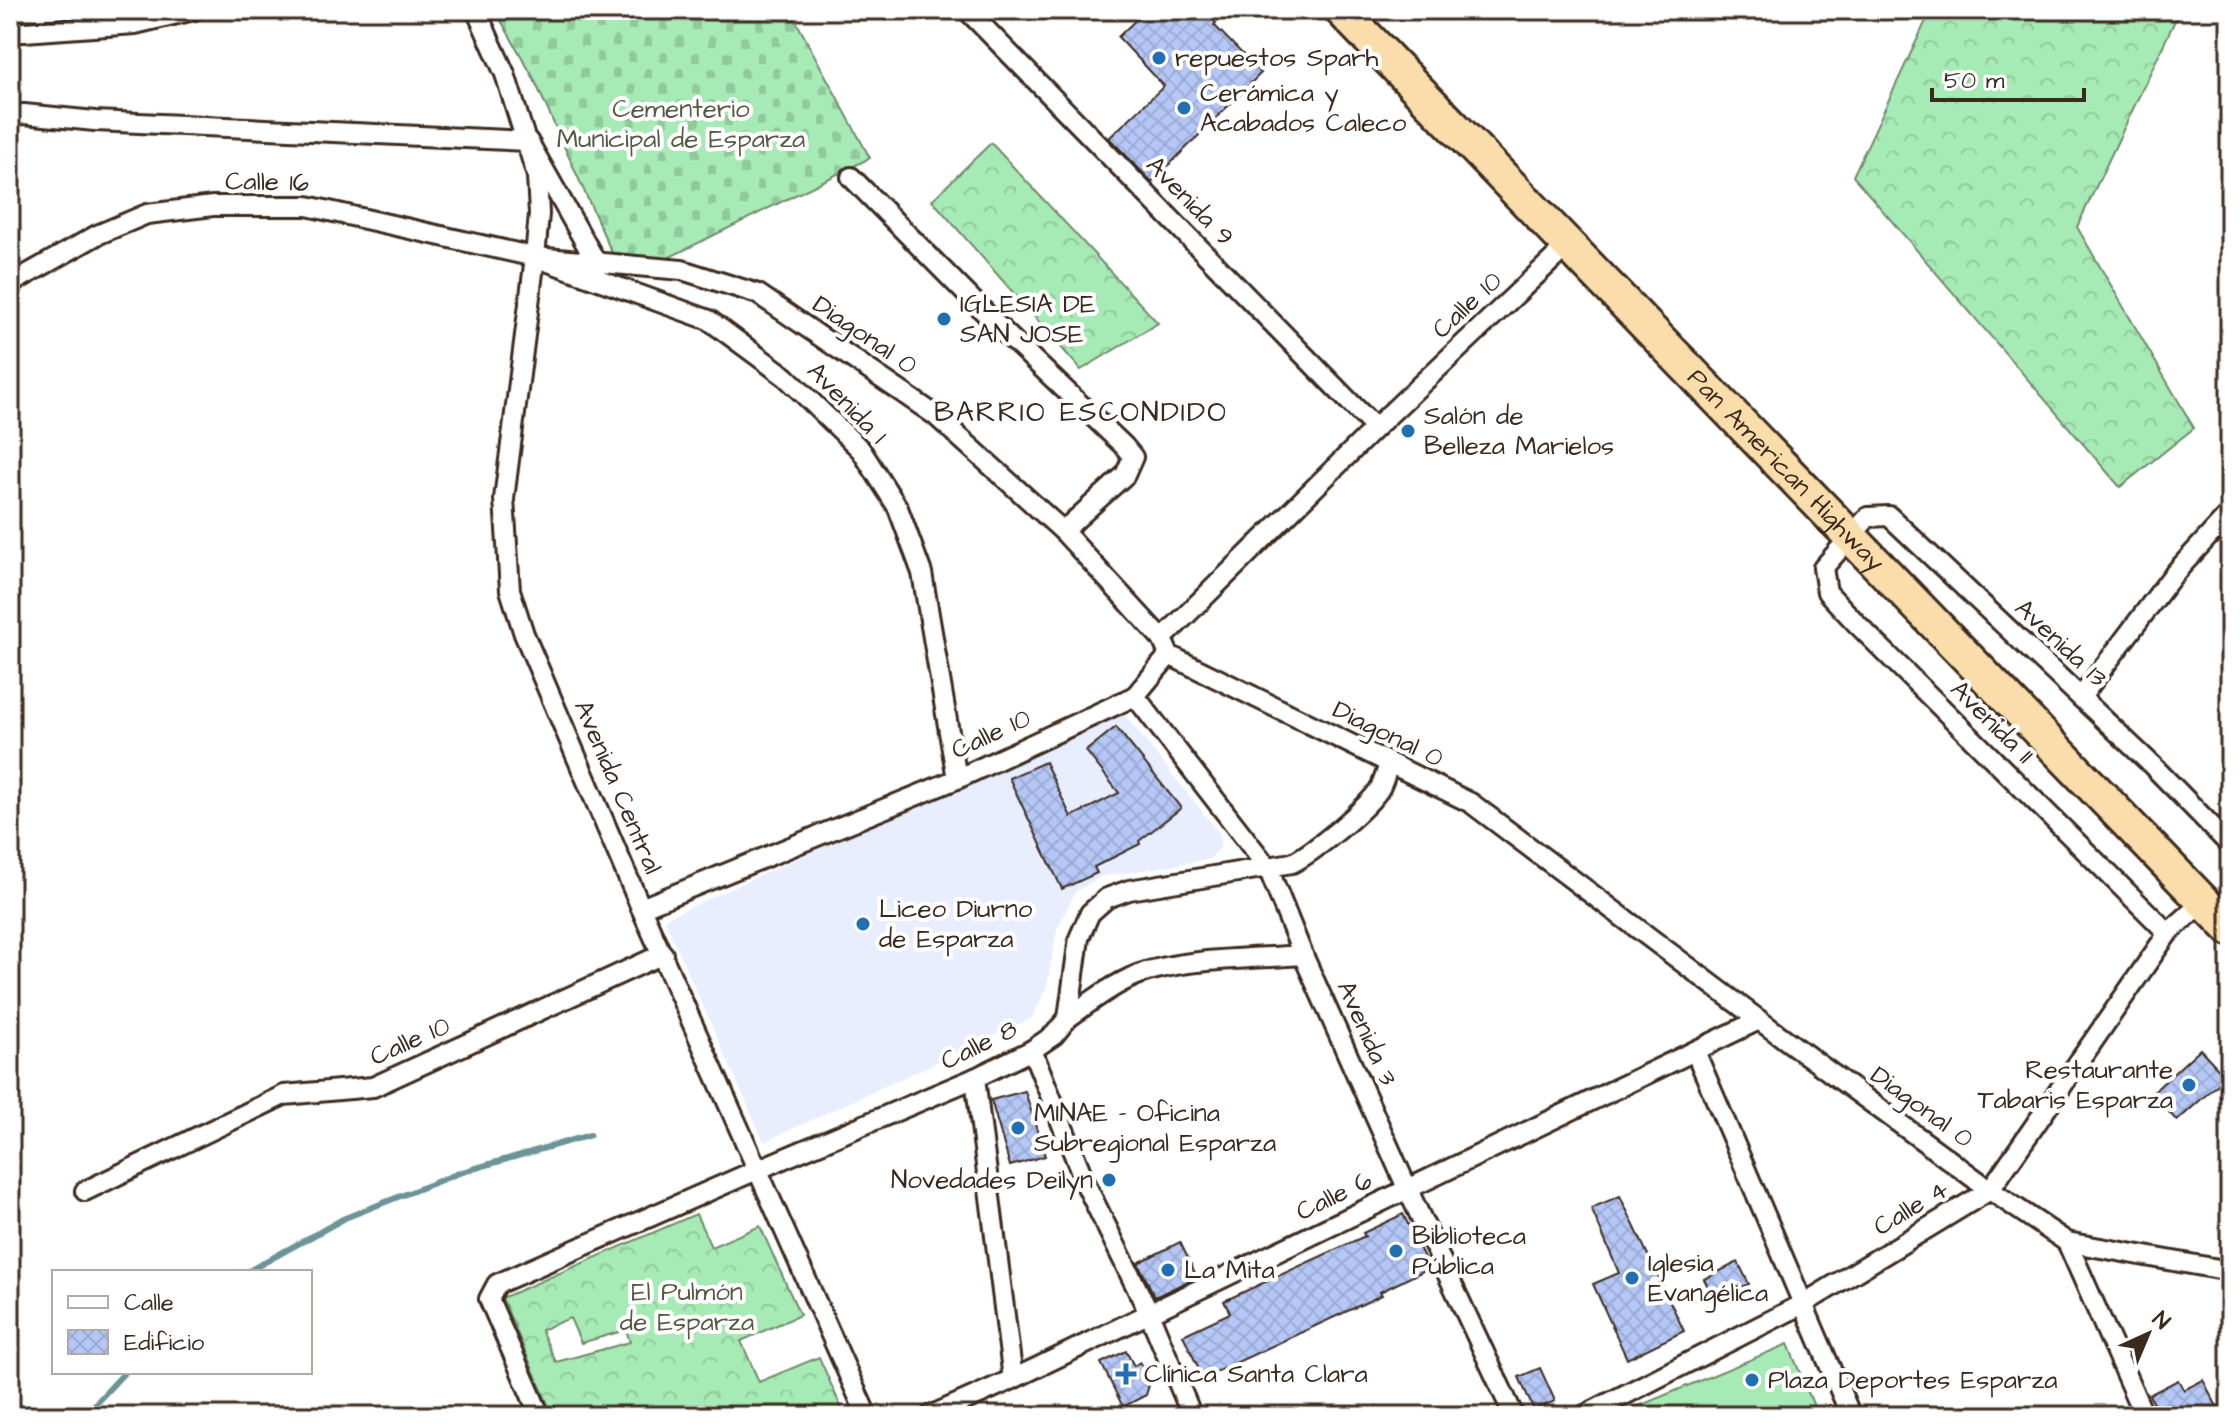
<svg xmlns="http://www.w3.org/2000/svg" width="2240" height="1426" viewBox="0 0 2240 1426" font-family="'Architects Daughter',sans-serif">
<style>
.built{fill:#e8eefd}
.green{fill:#a6eab5;stroke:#708a6a;stroke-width:2}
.forest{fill:url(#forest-crowns);stroke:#708a6a;stroke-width:2;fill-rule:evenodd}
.cemetery{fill:url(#cemetery-stones);stroke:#708a6a;stroke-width:2}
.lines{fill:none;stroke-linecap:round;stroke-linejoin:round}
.stream{stroke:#6c9498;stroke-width:6}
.building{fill:url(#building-cross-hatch);stroke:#3b2a1e;stroke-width:2}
.street-casing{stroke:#3b2a1e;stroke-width:24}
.highway-casing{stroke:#3b2a1e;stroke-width:38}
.street{stroke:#fff;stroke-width:18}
.highway{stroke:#faddab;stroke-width:32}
.poi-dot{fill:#1f6fb2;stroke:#fff;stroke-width:3}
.labels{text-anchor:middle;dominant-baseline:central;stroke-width:8;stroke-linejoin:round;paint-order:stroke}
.poi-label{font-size:26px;fill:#3b2a1e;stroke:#fff;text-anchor:start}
.park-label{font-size:26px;fill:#565a44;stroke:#fff}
.street-label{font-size:26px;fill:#3b2a1e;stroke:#fff}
.neighbourhood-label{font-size:28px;letter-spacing:2px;fill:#3b2a1e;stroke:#fff}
</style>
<defs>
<pattern id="forest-crowns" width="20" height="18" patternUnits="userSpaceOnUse" patternTransform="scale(2)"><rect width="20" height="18" fill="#a6eab5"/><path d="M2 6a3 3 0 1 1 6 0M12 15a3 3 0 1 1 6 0" fill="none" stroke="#90c99b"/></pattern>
<pattern id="cemetery-stones" width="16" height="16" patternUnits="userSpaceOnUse" patternTransform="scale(2)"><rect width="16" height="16" fill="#a6eab5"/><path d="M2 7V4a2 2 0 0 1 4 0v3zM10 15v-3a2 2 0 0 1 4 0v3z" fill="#90c99b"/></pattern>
<pattern id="building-cross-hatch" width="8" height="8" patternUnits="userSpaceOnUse" patternTransform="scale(2)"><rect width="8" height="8" fill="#b4c7f7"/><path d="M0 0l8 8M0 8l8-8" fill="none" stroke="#9cabd3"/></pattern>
</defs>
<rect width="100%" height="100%" fill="#fff"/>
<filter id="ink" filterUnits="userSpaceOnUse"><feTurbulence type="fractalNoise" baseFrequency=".0125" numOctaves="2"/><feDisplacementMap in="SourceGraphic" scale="16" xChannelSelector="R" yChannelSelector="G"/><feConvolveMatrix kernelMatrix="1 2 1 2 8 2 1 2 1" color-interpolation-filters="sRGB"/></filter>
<g filter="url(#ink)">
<polygon class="built" points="1124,714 1220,834 1220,847 1210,859 1100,877 1075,892 1057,929 1047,986 1032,1018 764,1142 664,919 922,802"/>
<polygon class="green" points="1788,1344 1818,1416 1615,1416"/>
<g class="forest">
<polygon points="1931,10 2180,10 2077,227 2194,428 2120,487 1853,176"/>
<polygon points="991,143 1158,323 1081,370 932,200"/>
<path d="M696,1214L711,1247L760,1226L800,1315L741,1341L759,1382L819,1357L845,1416H553L502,1298ZM570,1318L581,1343L626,1330L630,1342L556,1362L541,1330Z"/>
</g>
<polygon class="cemetery" points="495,10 790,10 870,158 666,259 612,253 533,77"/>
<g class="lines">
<g class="stream">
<polyline points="247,1272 345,1218 459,1173 590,1135"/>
<polyline points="84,1416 125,1372"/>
</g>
</g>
<g class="building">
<polygon points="1146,10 1203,10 1216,23 1214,25 1261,73 1152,182 1109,138 1164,86 1118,37"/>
<polygon points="1116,727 1181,808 1139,841 1140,844 1094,867 1097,873 1062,889 1009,778 1045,762 1071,817 1119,793 1086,751"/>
<polygon points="2200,1049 2226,1077 2177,1121 2152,1093"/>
<polygon points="1025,1091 1045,1156 1010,1166 991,1100"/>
<polygon points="1620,1196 1684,1331 1627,1359 1593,1284 1619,1273 1591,1208"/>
<polygon points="1403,1214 1429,1268 1380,1292 1382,1295 1203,1378 1183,1335 1230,1313 1224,1301 1365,1236 1363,1233"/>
<polygon points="1180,1242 1197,1277 1155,1297 1138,1263"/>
<polygon points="1738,1262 1749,1284 1715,1301 1704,1279"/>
<polygon points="1126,1351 1134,1366 1140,1362 1150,1382 1146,1395 1123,1407 1101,1363"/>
<polygon points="1540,1368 1555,1401 1534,1410 1519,1377"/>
<polygon points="2178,1380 2184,1390 2203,1380 2222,1416 2161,1416 2149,1395"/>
</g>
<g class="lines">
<g class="street-casing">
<g id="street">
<polyline points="476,10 505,74 537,176 539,214 535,257 504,499 510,590 524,634 641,908 867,1416"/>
<polyline points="967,10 1375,428"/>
<polyline points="10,33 135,24 194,10"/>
<polyline points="10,116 24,114 95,121 528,141 596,262"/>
<polyline points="851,177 1000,328 1124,446 1133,457 1125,475 1063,531"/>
<polyline points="535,257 682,270 758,294 935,415 1063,531 1162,639 1169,655 1471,803 1759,1020 1990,1190 2067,1242 2230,1271"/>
<polyline points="10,284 97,235 147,214 213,206 307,206 535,257 709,320 786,377 861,450 898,508 922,573 957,779"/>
<polyline points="1162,639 1375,428 1569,244"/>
<polyline points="1135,696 1268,868 1303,955 1408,1190 1514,1416"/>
<polyline points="2081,697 2173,575 2230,513"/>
<polyline points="641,908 957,779 1135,696 1169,655"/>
<polyline points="2168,933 1857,624 1827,592 1823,568 1868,517 1889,516 2151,764 2230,845"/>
<path d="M1068,1018C1089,1003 1112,985 1137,975C1182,958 1254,959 1303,955"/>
<polyline points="1032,1050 1087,1187 1149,1313 1192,1416"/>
<polyline points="1695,1051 1851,1416"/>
<polyline points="975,1078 1013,1379"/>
<polyline points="85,1191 284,1095 373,1087 663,954"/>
<polyline points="2067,1242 2144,1416"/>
<path d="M540,1416L489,1299L497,1284L759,1169L975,1078L1032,1050L1054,1035L1068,1018L1079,938L1090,913L1107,898L1129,890L1292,863C1314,852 1368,808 1380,788C1384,781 1386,772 1389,764"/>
<polyline points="930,1416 1013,1379 1759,1020"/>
<polyline points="1583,1416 1803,1304 1990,1190 2168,933 2203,902"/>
</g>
</g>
<g class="highway-casing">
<g id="highway">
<path id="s1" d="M1341,10L2230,929"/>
</g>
</g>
<use href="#street" class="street"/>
<use href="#highway" class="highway"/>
</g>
</g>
<g class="poi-dot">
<circle cx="1159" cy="58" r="8"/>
<circle cx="1184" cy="108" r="8"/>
<circle cx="944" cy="319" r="8"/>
<circle cx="1408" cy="431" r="8"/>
<circle cx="863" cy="924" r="8"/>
<circle cx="2189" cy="1085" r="8"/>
<circle cx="1018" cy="1128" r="8"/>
<circle cx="1109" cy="1180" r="8"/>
<circle cx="1396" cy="1251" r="8"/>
<circle cx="1168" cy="1270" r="8"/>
<circle cx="1632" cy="1278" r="8"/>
<path d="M1122 1362h8v8h8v8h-8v8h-8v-8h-8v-8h8z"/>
<circle cx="1752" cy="1380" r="8"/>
</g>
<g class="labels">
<g class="poi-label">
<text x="1175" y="58">repuestos Sparh</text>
<text x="1200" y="93">Cerámica y<tspan x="1200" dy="30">Acabados Caleco</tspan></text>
<text x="960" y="304">IGLESIA DE<tspan x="960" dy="30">SAN JOSE</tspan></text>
<text x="1424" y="416">Salón de<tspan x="1424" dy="30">Belleza Marielos</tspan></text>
<text x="879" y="909">Liceo Diurno<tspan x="879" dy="30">de Esparza</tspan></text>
<text x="2173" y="1070" text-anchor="end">Restaurante<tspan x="2173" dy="30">Tabaris Esparza</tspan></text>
<text x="1034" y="1113">MINAE - Oficina<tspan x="1034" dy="30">Subregional Esparza</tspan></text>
<text x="1093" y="1180" text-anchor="end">Novedades Deilyn</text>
<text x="1412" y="1236">Biblioteca<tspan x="1412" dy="30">Pública</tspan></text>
<text x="1648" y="1263">Iglesia<tspan x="1648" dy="30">Evangélica</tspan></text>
<text x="1184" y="1270">La Mita</text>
<text x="1144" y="1374">Clínica Santa Clara</text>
<text x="1768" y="1380">Plaza Deportes Esparza</text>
</g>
<g class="park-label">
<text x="681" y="109">Cementerio<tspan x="681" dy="30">Municipal de Esparza</tspan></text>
<text x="687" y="1292">El Pulmón<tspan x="687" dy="30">de Esparza</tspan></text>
</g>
<g class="street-label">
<text transform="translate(267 182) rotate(1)">Calle 16</text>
<text transform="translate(1190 201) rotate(46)">Avenida 9</text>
<text transform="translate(1467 305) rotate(-43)">Calle 10</text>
<text transform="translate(865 335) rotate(34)">Diagonal 0</text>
<text transform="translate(847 403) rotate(46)">Avenida 1</text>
<text stroke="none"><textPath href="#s1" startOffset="640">Pan American Highway</textPath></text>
<text transform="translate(2061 643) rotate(43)">Avenida 13</text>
<text transform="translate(1992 722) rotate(45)">Avenida 11</text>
<text transform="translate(991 734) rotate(-25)">Calle 10</text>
<text transform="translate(1388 734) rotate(26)">Diagonal 0</text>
<text transform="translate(618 787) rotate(67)">Avenida Central</text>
<text transform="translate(1367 1033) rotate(66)">Avenida 3</text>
<text transform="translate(410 1041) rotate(-24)">Calle 10</text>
<text transform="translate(979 1045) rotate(-26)">Calle 8</text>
<text transform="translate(1922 1107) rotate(36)">Diagonal 0</text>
<text transform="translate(1334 1196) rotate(-26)">Calle 6</text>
<text transform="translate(1911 1208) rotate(-31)">Calle 4</text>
</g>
<g class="neighbourhood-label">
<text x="1081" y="412">BARRIO ESCONDIDO</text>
</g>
</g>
<rect width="2240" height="1426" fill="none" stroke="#fff" stroke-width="40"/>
<rect x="20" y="20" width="2200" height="1386" fill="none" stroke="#3b2a1e" stroke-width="3" filter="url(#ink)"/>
<rect x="52" y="1270" width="260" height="104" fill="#ffffff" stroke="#b1aaa5" stroke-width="2"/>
<rect x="68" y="1296" width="40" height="12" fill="#ffffff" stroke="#b1aaa5" stroke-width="2"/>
<text x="124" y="1310" font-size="24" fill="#3b2a1e">Calle</text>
<rect x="68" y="1330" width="40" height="24" fill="url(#building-cross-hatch)" stroke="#b1aaa5" stroke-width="2"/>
<text x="124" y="1350" font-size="24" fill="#3b2a1e">Edificio</text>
<g transform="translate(2148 1334) rotate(44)" stroke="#ffffff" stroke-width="6" paint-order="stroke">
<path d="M0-6L14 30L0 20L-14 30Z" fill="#3b2a1e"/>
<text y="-12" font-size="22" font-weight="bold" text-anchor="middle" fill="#3b2a1e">N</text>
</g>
<path d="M1932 88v12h152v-12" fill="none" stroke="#3b2a1e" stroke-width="4"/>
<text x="1944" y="88" font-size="24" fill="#3b2a1e" stroke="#ffffff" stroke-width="6" paint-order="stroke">50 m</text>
</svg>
